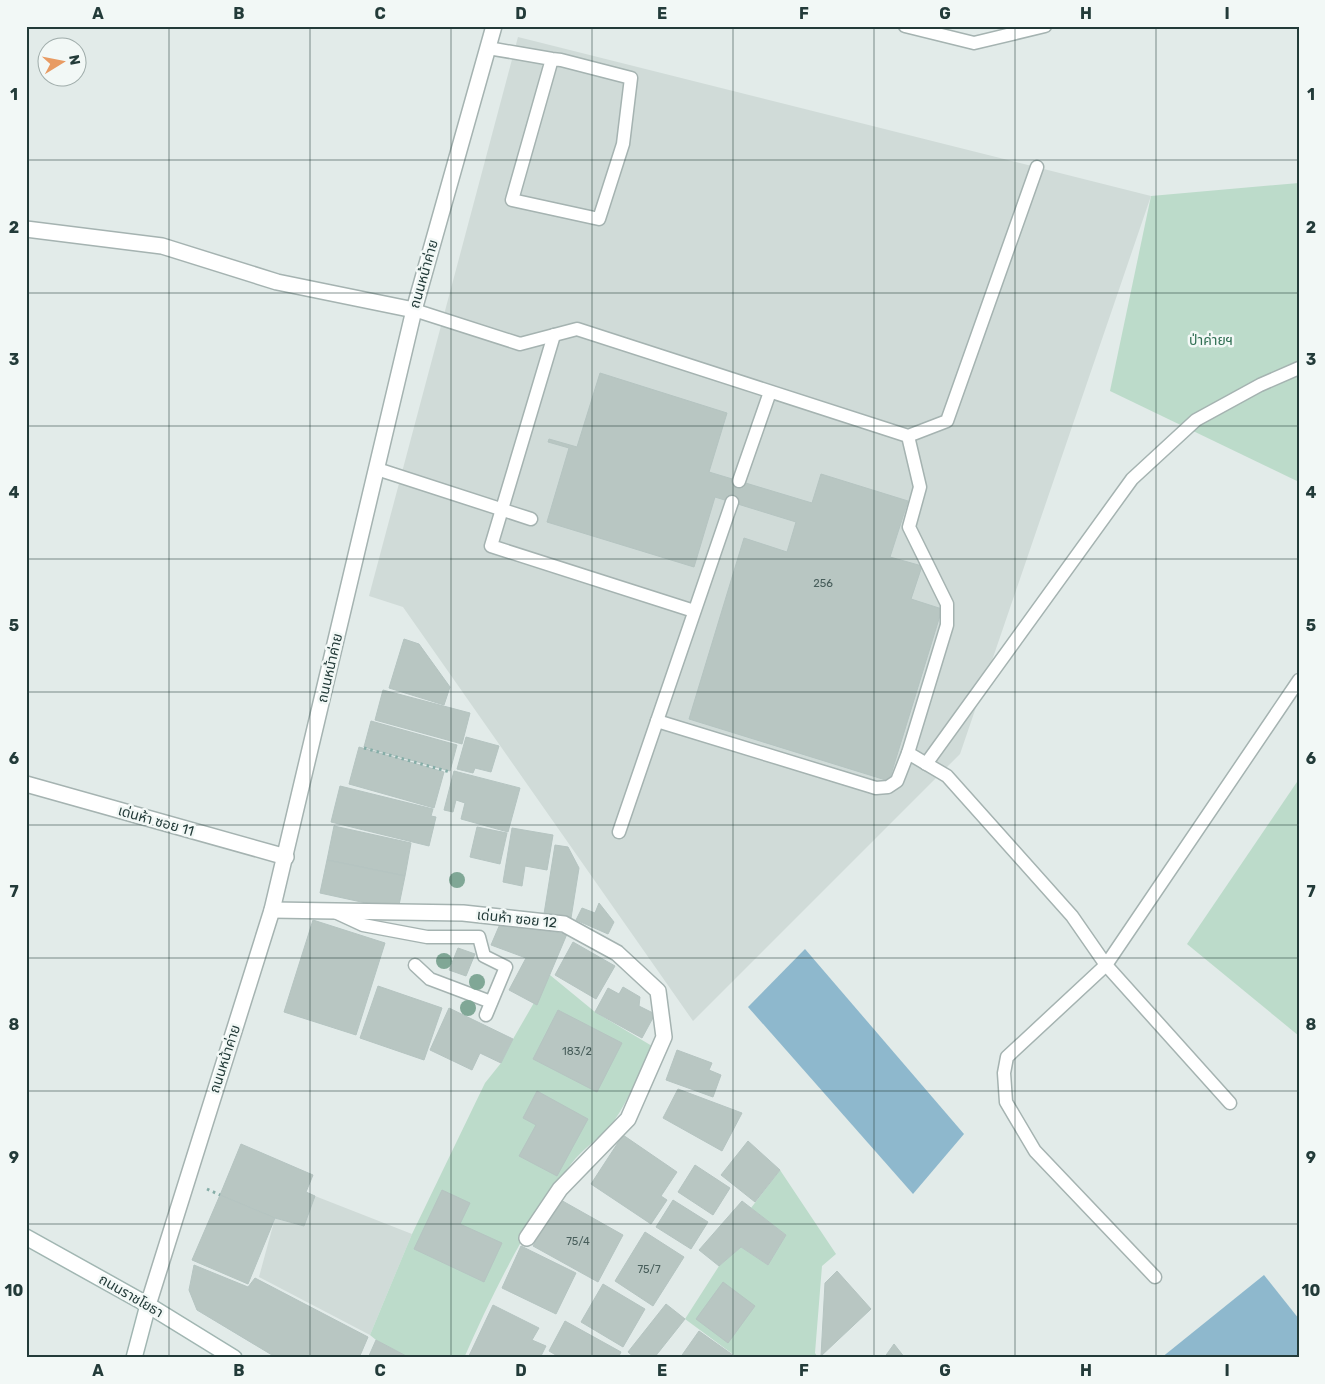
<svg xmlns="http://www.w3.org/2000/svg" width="1325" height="1384" viewBox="0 0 1325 1384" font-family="Rubik,'Noto Sans Thai',sans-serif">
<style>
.built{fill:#d0dbd8}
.green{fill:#bcdbca}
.water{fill:#8eb8cd}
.building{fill:#b8c6c2;stroke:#b5c4c1}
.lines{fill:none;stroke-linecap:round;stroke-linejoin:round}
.lane-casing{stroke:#a5b3b1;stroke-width:15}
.street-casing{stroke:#a5b3b1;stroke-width:18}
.secondary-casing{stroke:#a1b6b2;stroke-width:18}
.path{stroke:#85ada7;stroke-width:3;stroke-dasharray:2.5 4;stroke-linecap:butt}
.lane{stroke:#fff;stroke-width:12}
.street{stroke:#fff;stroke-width:15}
.secondary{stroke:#fff;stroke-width:15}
.tree{fill:#80a796}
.grid{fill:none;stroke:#233b39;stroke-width:1;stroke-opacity:0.55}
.labels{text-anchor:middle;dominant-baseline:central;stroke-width:5;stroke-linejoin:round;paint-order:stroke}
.number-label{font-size:11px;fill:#485e5b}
.street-label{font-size:14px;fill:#233b39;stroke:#f2f8f6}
.park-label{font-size:14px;fill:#306f53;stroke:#f2f8f6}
.neatline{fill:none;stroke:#233b39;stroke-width:2}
.grid-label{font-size:16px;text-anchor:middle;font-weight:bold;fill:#233b39}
</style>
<rect width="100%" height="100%" fill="#e2ebe9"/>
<g class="built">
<polygon points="518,37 1151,196 960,754 693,1021 403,607 369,596"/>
<polygon points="315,1196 412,1234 370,1335 259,1277 275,1218 303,1226"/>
</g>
<g class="green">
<polygon points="1299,183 1299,482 1110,391 1151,196"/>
<polygon points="1299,779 1299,1036 1187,944"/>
<path d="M550,975L595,1012L652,1046C641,1070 629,1099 614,1121C602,1137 583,1148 571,1164C527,1224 494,1290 464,1358H410L376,1340L370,1335L412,1234L485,1083L501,1063L513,1039Z"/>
<polygon points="780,1170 836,1254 822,1266 815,1353 818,1358 738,1358 685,1319 719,1266 741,1247 768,1265 786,1235 751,1208"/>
</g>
<g class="water">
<polygon points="805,949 964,1134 913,1194 748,1007"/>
<polygon points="1264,1275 1299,1319 1299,1358 1161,1358"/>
</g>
<g class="building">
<polygon points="600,373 727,413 709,472 812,503 821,474 908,501 890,557 922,566 911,599 942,609 889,781 689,719 744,538 787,552 796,522 715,497 694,567 547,522 569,448 548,442 549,439 577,447"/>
<polygon points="404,639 419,644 450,687 444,705 389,688"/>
<polygon points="383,690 470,713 462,744 375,720"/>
<polygon points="371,721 457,745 450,771 364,747"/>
<polygon points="466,737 499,746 491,772 475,768 473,773 457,769"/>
<polygon points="359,747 444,772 434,808 349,784"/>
<polygon points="454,771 520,788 508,832 461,819 465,803 456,800 453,812 444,810"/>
<polygon points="340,786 433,809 431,816 436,817 429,846 331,822"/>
<polygon points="334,826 411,843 405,876 327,860"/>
<polygon points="477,827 507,833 500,864 470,857"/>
<polygon points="512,828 553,835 547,870 525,866 522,886 503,882"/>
<polygon points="555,845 568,847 579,868 571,918 544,914"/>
<polygon points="327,860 405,876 398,910 320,893"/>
<polygon points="599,903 614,922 608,934 576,920 582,908 595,913"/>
<polygon points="313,920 385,943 356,1035 284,1012"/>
<polygon points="500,924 567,934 537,1005 509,990 526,958 491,945"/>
<polygon points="573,942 615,966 596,999 555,975"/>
<polygon points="458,948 475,954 466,976 449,970"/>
<polygon points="378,986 442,1008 424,1060 360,1038"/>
<polygon points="623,987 640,997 639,1006 655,1014 642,1038 595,1012 608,988 619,994"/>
<polygon points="449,1008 513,1039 501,1063 480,1053 472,1070 430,1050"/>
<polygon points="558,1010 622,1043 597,1092 533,1059"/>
<polygon points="677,1050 712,1063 709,1070 721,1075 713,1097 666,1080"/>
<polygon points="678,1089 742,1113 722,1151 663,1118"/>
<polygon points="537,1091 588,1119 557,1176 519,1156 536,1125 523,1118"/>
<polygon points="623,1135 677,1172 661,1196 667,1200 651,1224 591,1184"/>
<polygon points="748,1141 780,1170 755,1202 721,1175"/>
<polygon points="241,1144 313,1175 306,1192 315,1196 304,1226 275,1218 220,1195"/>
<polygon points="695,1165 730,1188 713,1215 678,1192"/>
<polygon points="442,1190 470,1203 460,1224 502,1243 484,1282 414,1249"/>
<polygon points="220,1195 275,1218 248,1284 192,1260"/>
<polygon points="559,1199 623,1235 598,1282 533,1246"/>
<polygon points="673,1200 708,1222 691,1249 656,1227"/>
<polygon points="742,1201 786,1235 768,1265 741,1247 719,1266 699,1250"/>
<polygon points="645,1232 684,1257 653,1306 615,1281"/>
<polygon points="521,1246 576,1273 556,1314 502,1288"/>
<polygon points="194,1265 248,1287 255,1278 368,1337 359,1358 277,1358 197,1310 189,1290"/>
<polygon points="837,1271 871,1309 821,1356 825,1283"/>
<polygon points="723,1282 755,1306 728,1343 696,1319"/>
<polygon points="603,1284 645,1309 623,1347 581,1322"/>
<polygon points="666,1304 685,1319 654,1358 635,1358 628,1352"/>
<polygon points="493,1305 539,1328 532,1340 546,1346 540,1358 468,1358"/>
<polygon points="565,1321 621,1352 618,1358 561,1358 549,1351"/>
<polygon points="699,1331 737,1358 680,1358"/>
<polygon points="376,1340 410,1358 368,1358"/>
<polygon points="894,1344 905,1358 884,1358"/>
</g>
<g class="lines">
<g class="lane-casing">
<g id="lane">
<polyline points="905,26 974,43 1045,26"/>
<polyline points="488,48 552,59 561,60 631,78 623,144 599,219 512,200 552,59"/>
<polyline points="414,310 520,344 577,329 908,436 947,421 1037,167"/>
<polyline points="554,335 491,546 694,611"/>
<polyline points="377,469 531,519"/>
<polyline points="739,481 770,392"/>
<polyline points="657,721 876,788 888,787 897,781 908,753 947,625 947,604 909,527 920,487 908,436"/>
<polyline points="908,753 947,776 1072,916 1106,965 1230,1103"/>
<polyline points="926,764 1132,479 1196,420 1260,385 1299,368"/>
<polyline points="619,832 732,502"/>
<polyline points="335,912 363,925 427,937 479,937 484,956 506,967 486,1015"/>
<polyline points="415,965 430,979 491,1002"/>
<polyline points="1155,1277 1035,1151 1006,1102 1004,1073 1007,1057 1106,965 1299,680"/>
</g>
</g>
<g class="street-casing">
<g id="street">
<polyline points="26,229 162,246 277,282 414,310"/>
<polyline points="26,784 286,857"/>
<polyline points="272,910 463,913 564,924 617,953 658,991 664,1037 628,1119 560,1189 527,1238"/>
<polyline points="148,1305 272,910 414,310 494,26"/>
</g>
</g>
<g class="secondary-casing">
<g id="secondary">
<polyline points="26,1237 148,1305 234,1358"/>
<polyline points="134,1358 148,1305"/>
</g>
</g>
<g class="path">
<polyline points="364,748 450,772"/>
<polyline points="207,1189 220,1195"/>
</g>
<use href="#lane" class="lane"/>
<use href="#street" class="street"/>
<use href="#secondary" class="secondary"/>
</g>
<g class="tree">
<circle cx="457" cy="880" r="8"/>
<circle cx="444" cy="961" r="8"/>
<circle cx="477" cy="982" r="8"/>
<circle cx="468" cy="1008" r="8"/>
</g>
<path class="grid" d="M169,26V1358M310,26V1358M451,26V1358M592,26V1358M733,26V1358M874,26V1358M1015,26V1358M1156,26V1358M26,160H1299M26,293H1299M26,426H1299M26,559H1299M26,692H1299M26,825H1299M26,958H1299M26,1091H1299M26,1224H1299"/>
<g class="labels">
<g class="number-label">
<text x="823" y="583">256</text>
<text x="577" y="1051">183/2</text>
<text x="578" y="1241">75/4</text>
<text x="649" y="1269">75/7</text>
</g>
<g class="street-label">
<text transform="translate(424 274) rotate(-74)">ถนนหน้าค่าย</text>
<text transform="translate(330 668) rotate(-77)">ถนนหน้าค่าย</text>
<text transform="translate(156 821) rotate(16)">เด่นห้า ซอย 11</text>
<text transform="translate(517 919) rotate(6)">เด่นห้า ซอย 12</text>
<text transform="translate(225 1059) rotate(-72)">ถนนหน้าค่าย</text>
<text transform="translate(131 1296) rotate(30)">ถนนราชโยธา</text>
</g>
<g class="park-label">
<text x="1211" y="340">ป่าค่ายฯ</text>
</g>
</g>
<rect width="1325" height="1384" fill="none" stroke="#f2f8f6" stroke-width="55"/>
<g transform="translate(62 62) rotate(80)"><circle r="24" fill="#f2f8f6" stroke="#9facaa"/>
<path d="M0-4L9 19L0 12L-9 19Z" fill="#e89b63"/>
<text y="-8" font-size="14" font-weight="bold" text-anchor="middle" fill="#233b39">N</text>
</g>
<rect x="28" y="28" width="1270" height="1328" class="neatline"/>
<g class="grid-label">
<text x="98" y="19">A</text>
<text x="239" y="19">B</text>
<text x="380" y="19">C</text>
<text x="521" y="19">D</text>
<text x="662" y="19">E</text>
<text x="804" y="19">F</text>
<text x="945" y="19">G</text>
<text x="1086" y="19">H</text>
<text x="1227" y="19">I</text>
<text x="14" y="100">1</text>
<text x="1311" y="100">1</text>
<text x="14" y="233">2</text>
<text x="1311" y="233">2</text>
<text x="14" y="365">3</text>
<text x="1311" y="365">3</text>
<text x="14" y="498">4</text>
<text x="1311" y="498">4</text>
<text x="14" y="631">5</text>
<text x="1311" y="631">5</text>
<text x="14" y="764">6</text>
<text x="1311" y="764">6</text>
<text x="14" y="897">7</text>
<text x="1311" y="897">7</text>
<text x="14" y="1030">8</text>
<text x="1311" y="1030">8</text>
<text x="14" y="1163">9</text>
<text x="1311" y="1163">9</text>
<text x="14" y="1296">10</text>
<text x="1311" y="1296">10</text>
<text x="98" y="1376">A</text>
<text x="239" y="1376">B</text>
<text x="380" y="1376">C</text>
<text x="521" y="1376">D</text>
<text x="662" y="1376">E</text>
<text x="804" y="1376">F</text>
<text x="945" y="1376">G</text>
<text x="1086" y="1376">H</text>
<text x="1227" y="1376">I</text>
</g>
</svg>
